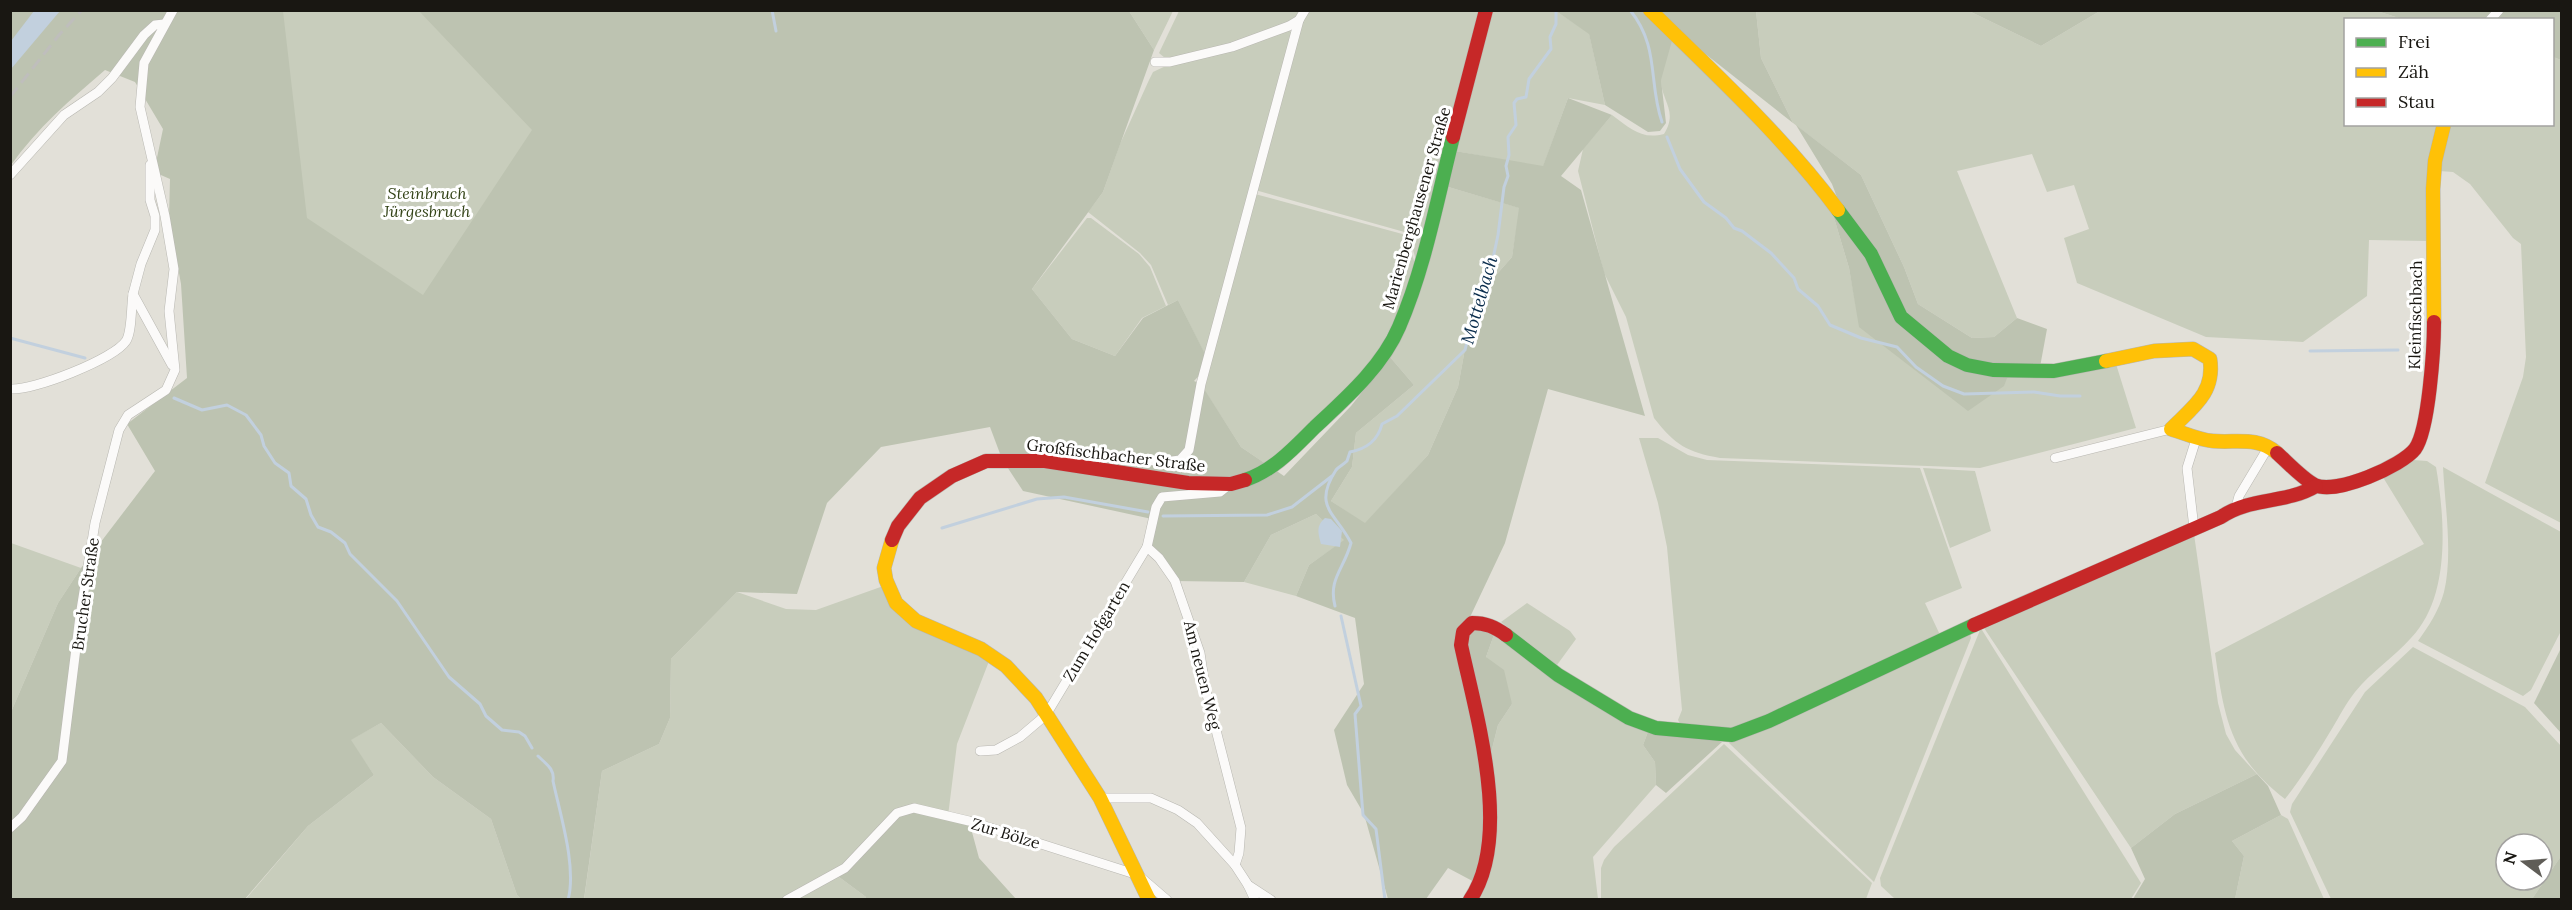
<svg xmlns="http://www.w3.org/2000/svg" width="2572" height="910" viewBox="0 0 2572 910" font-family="Lora,serif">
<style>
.green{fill:#c8cdbc;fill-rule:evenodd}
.forest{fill:#bdc3b1}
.water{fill:#c2d0de}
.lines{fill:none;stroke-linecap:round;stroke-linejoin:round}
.stream{stroke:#c2d0de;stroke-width:3}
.street-casing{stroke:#b8b7b1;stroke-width:10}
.fast-casing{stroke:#b8b7b1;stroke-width:15}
.slow-casing{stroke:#b8b7b1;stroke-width:15}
.jam-casing{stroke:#b8b7b1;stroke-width:15}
.street{stroke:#fbfaf9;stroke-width:9}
.fast{stroke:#4caf50;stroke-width:14}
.slow{stroke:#ffc107;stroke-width:14}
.jam{stroke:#c62828;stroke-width:14}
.rail{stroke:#bfbebc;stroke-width:3;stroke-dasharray:12 6;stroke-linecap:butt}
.labels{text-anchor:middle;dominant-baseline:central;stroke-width:6;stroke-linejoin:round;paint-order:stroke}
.park-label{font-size:16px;font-style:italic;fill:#334317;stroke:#fff}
.street-label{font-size:16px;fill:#191712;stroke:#fff}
.water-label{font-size:18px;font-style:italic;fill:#092c4c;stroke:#fff}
</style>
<rect width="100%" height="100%" fill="#e2e0d8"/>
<g class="green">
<polygon points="613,10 522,476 184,109 192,11"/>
<polygon points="1129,11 1173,11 1154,50"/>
<path d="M1179,11H1302C1278,35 1201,55 1165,58L1159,53Z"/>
<polygon points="1308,11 1479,11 1416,260 1408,233 1255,190 1300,29"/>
<polygon points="1489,11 1556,11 1589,33 1605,105 1568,98 1543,167 1455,151"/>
<polygon points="1756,11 1969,11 2041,46 2100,11 2377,11 2402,19 2346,20 2346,124 2440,125 2427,241 2369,240 2367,296 2303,342 2206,337 2077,283 2064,238 2089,229 2074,185 2047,192 2032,154 1957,171 2017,318 1994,337 1972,338 1918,304 1904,267 1861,175 1793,123 1761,58"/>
<polygon points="1289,30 1293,34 1205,355 1178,300 1168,305 1151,265 1140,253 1088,212 1103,192 1120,144 1149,80 1153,72 1170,64"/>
<path d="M1673,35L1829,201L1849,268L1860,327L2009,373L2116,364L2136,428L1980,468L1720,458C1687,452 1675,445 1654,418L1626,317L1604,273L1578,171L1583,149L1612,115C1630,128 1641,140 1664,134C1679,110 1660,100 1661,78C1662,64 1669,49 1673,35Z"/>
<polygon points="2553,57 2561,60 2561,523 2485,483 2523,377 2526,357 2521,244 2513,238 2470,184 2453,172 2439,171 2449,125 2552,124"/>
<polygon points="1445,186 1520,208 1512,257 1474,300 1458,387 1428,455 1365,524 1331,501 1352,467 1356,433 1414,385 1390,357 1408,315"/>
<polygon points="1255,194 1406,235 1415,264 1399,312 1373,361 1291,445 1266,464 1241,447 1203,388"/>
<polygon points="1087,218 1091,218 1139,254 1150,267 1166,306 1142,318 1115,356 1072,339 1032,289"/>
<polygon points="1639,438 1658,438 1688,455 1707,460 1920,468 1962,588 1925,603 1941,637 1773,715 1728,731 1682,728 1678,720 1682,710 1667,547 1658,503"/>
<path d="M2413,460L2427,461L2436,467C2445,519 2451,597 2411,638C2394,657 2371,672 2355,692C2347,702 2340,715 2333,727C2318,752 2303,776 2285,799C2230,757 2224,717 2215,653L2424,544L2381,474Z"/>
<path d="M2443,467L2561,532V631L2531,690L2523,696L2418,641C2429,626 2439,610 2444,592C2453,555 2445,506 2443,467Z"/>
<polygon points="1923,468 1975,471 1991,531 1950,548"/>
<polygon points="1316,514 1345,540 1309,565 1296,596 1244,582 1271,535"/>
<polygon points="2194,534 2218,703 2226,734 2235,750 2257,774 2175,814 2131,848 1982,625"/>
<polygon points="11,543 81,568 58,603 11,712"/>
<polygon points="889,584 896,603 991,656 957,744 948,816 835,874 866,897 865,899 584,900 602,771 659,744 670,718 671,659 737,592 786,609 816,610"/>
<polygon points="1527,603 1570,631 1576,639 1557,665 1501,622"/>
<polygon points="1980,630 1982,630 2141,883 2131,899 1895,899 1881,886 1880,878"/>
<polygon points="1495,632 1649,729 1643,745 1655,762 1656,785 1593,857 1598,899 1474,900 1491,753 1498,725 1512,704 1486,657"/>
<polygon points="1970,633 1971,638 1874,882 1729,743 1732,738"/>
<path d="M2413,647L2525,707L2561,746V856L2532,899H2331L2290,812L2292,804L2365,692ZM2506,844H2542V880H2506Z"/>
<polygon points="381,723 433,777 491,819 517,895 521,899 245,900 308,826 374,775 350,740"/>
<polygon points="1724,744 1872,883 1866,899 1601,899 1601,868 1604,860 1614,847"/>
<polygon points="2281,815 2288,819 2324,899 2235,899 2244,856 2232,841"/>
</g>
<g class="forest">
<path d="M11,11H283L307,218L423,295L532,130L419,11H1129L1154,50L1103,192L1032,289L1072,339L1115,356L1143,318L1178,300L1210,364L1194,381L1201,384L1241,447L1284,476L1351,406L1390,357L1414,385L1356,433L1352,467L1331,501L1365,523L1428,455L1458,387L1474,300L1512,257L1519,208L1445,186L1455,151L1543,166L1568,98L1612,115L1561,176L1581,190L1645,416L1548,389L1505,543L1463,632L1488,768L1480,885L1448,868L1426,899H1388L1364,814L1347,785L1334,730L1364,684L1355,618L1296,596L1309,565L1344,540L1316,514L1271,535L1244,582L1175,581L1147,547L1152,519L1023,491L1002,459L990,427L881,447L827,503L797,594L737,592L671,659L670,718L659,744L602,771L584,899H521L517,895L491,819L433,777L381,723L351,740L374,775L308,826L245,899H11V712L58,603L81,568L155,471L127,424L187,378L181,284L169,218L170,179L154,172L163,129L135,82L105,70C71,99 37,128 11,165Z"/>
<polygon points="1556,11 1756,11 1761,58 1793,123 1675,30 1661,80 1666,123 1660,131 1648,132 1605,105 1589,34"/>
<polygon points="1969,11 2100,11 2041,46"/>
<polygon points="2377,11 2494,11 2486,20 2402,19"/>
<polygon points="2504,11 2561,11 2561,60 2553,57 2552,20 2494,20"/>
<polygon points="1796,125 1861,175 1904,267 1918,304 1972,338 1994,337 2017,318 2047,329 2040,367 2002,367 1960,359 1901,313 1843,213 1832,184"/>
<polygon points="1829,201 1869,255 1880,288 1942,354 2009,373 2004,386 1968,411 1859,327 1849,268"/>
<polygon points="1479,627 1495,632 1486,657 1504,670 1512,704 1498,725 1491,753 1465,643 1472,630"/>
<polygon points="2561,648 2561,733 2534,703"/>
<polygon points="1649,729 1713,739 1722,742 1666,793 1656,785 1655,762 1643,745"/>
<polygon points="2257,774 2268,786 2281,815 2232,841 2244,856 2235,899 2133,899 2145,879 2131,848 2175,814"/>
<polygon points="914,808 969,821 979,858 1016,899 865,899 866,897 835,874 878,831"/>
<polygon points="2561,856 2561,899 2532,899"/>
</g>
<g class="water">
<polygon points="34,11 60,11 11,69 11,41"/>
<path d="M1325,518L1331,519L1342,531L1340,547L1321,544C1318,532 1316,526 1325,518Z"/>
</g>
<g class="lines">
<g class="stream">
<polyline points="772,10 776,31"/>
<path d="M1630,10C1660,47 1648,82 1662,122"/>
<polyline points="1667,137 1680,169 1704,202 1726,218 1734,228 1742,231 1771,253 1794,278 1798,289 1818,306 1830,325 1861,338 1897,347 1916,367 1943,386 1964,394 2034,392 2060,396 2080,396"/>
<polyline points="10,338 85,358"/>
<polyline points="2310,351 2398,350"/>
<polyline points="174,398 202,410 227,405 246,415 261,435 264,446 275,463 289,473 291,486 306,499 311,515 318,527 331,532 345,543 350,554 397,601 449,677 480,704 486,716 502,730 519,732 525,736 532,748"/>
<polyline points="1163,516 1267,515 1292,507 1332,476"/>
<polyline points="942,528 1037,499 1064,497 1148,512"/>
<path d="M1335,606C1328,579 1344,569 1351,543C1336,513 1312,507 1336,470C1339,466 1343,465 1347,461L1350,452C1366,449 1378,440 1382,424L1397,416L1465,350L1484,274L1492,263L1498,235L1504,187L1508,176L1506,166L1509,155L1508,137L1516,125L1514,103L1517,99L1526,97L1529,79L1551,49L1550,37L1556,24V10"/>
<polyline points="1341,616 1361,706 1355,714 1363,815 1376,829 1385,900"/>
<path d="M538,756C546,764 555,769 553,781C560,814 577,867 568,900"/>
</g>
<g class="street-casing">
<g id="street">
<polyline points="2490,20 2499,10"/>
<polyline points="1155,62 1170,62 1232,47 1289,26 1299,20 1305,10"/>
<polyline points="150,165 150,200 155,216 155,230 141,264 133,294 172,365"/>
<polyline points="10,175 64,115 98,92 112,78 144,35 155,25 164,24"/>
<path d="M10,389C33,391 114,359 126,341C132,332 131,307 133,294"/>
<polyline points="2055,458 2171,429"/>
<polyline points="1045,461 1057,451 1164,462 1180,460 1189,450 1201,384 1299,20"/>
<polyline points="1230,484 1220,492 1162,497 1156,507 1147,547 1159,558 1175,581 1200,653 1205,687 1241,828 1239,853 1235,865"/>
<polyline points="2236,507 2239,496 2269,446"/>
<polyline points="2194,528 2187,468 2197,436"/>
<polyline points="980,751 996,750 1020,737 1046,715 1147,547"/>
<polyline points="1100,798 1151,798 1178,810 1197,823 1235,865 1248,885 1271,900"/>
<polyline points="10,828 22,817 62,761 80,616 95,523 119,430 128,415 166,390 175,370 169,311 174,269 165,216 140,107 144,63 173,10"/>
<polyline points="1248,885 1255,900"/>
<polyline points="787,900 845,868 897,813 914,808 969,821 1138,875 1167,900"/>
</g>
</g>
<g class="fast-casing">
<g id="fast">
<polyline points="1838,210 1871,254 1901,317 1948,356 1967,365 1993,370 2054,371 2106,361"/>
<path d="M1245,480C1273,471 1294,448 1314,428C1345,399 1382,367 1399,327C1425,267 1437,200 1453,137"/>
<polyline points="1506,635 1558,675 1629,718 1656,728 1732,735 1769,721 1974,625"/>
</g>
</g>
<g class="slow-casing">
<g id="slow">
<path d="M1650,10C1715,74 1783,136 1838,210"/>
<polyline points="2434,322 2433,189 2435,161 2444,124"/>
<path d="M2106,361L2154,351L2193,349L2210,359C2215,393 2193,407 2171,429C2184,433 2199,440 2213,441C2237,443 2257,436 2277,453"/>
<polyline points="892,540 884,568 886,580 896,603 916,621 981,649 1006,666 1036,698 1100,798 1149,900"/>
</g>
</g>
<g class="jam-casing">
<g id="jam">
<polyline points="1453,137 1486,10"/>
<path d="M2277,453C2287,462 2304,480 2315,485C2336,495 2402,466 2415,449C2429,430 2434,347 2434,322"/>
<polyline points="892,540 898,526 920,498 952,476 986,461 1045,461 1188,483 1231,484 1245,480"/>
<path d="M1974,625L2221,517C2250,497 2286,504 2316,486"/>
<path d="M1470,900C1513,836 1476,715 1461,645L1463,632L1472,623C1486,623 1495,627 1506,635"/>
</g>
</g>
<use href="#street" class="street"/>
<use href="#fast" class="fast"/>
<use href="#slow" class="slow"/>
<use href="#jam" class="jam"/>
<polyline class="rail" points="10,97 59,35 82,10"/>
</g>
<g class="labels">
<g class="park-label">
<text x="427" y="193">Steinbruch<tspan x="427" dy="18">Jürgesbruch</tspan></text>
</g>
<g class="street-label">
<text transform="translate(1416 208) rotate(-74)">Marienberghausener Straße</text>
<text transform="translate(2415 315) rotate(-89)">Kleinfischbach</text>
<text transform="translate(1116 455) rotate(7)">Großfischbacher Straße</text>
<text transform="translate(85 594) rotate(-82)">Brucher Straße</text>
<text transform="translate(1096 631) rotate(-59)">Zum Hofgarten</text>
<text transform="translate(1203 675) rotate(76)">Am neuen Weg</text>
<text transform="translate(1006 833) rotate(17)">Zur Bölze</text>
</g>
<g class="water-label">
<text transform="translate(1479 300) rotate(-74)">Mottelbach</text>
</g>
</g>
<rect width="2572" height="910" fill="none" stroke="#191712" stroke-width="24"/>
<rect x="2344" y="18" width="210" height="108" fill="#ffffff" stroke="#a3a2a0" stroke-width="1.5"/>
<rect x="2356" y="38" width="30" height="9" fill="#4caf50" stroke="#a3a2a0" stroke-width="1.5"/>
<text x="2398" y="48" font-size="18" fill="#191712">Frei</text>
<rect x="2356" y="68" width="30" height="9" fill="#ffc107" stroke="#a3a2a0" stroke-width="1.5"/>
<text x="2398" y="78" font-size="18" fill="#191712">Zäh</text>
<rect x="2356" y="98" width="30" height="9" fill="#c62828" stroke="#a3a2a0" stroke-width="1.5"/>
<text x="2398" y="108" font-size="18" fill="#191712">Stau</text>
<g transform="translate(2524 862) rotate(286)"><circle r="28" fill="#ffffff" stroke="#a3a2a0" stroke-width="1.5"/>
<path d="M0-4.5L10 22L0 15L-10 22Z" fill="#5f5d57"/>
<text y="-9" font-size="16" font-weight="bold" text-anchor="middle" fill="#191712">N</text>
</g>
</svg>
